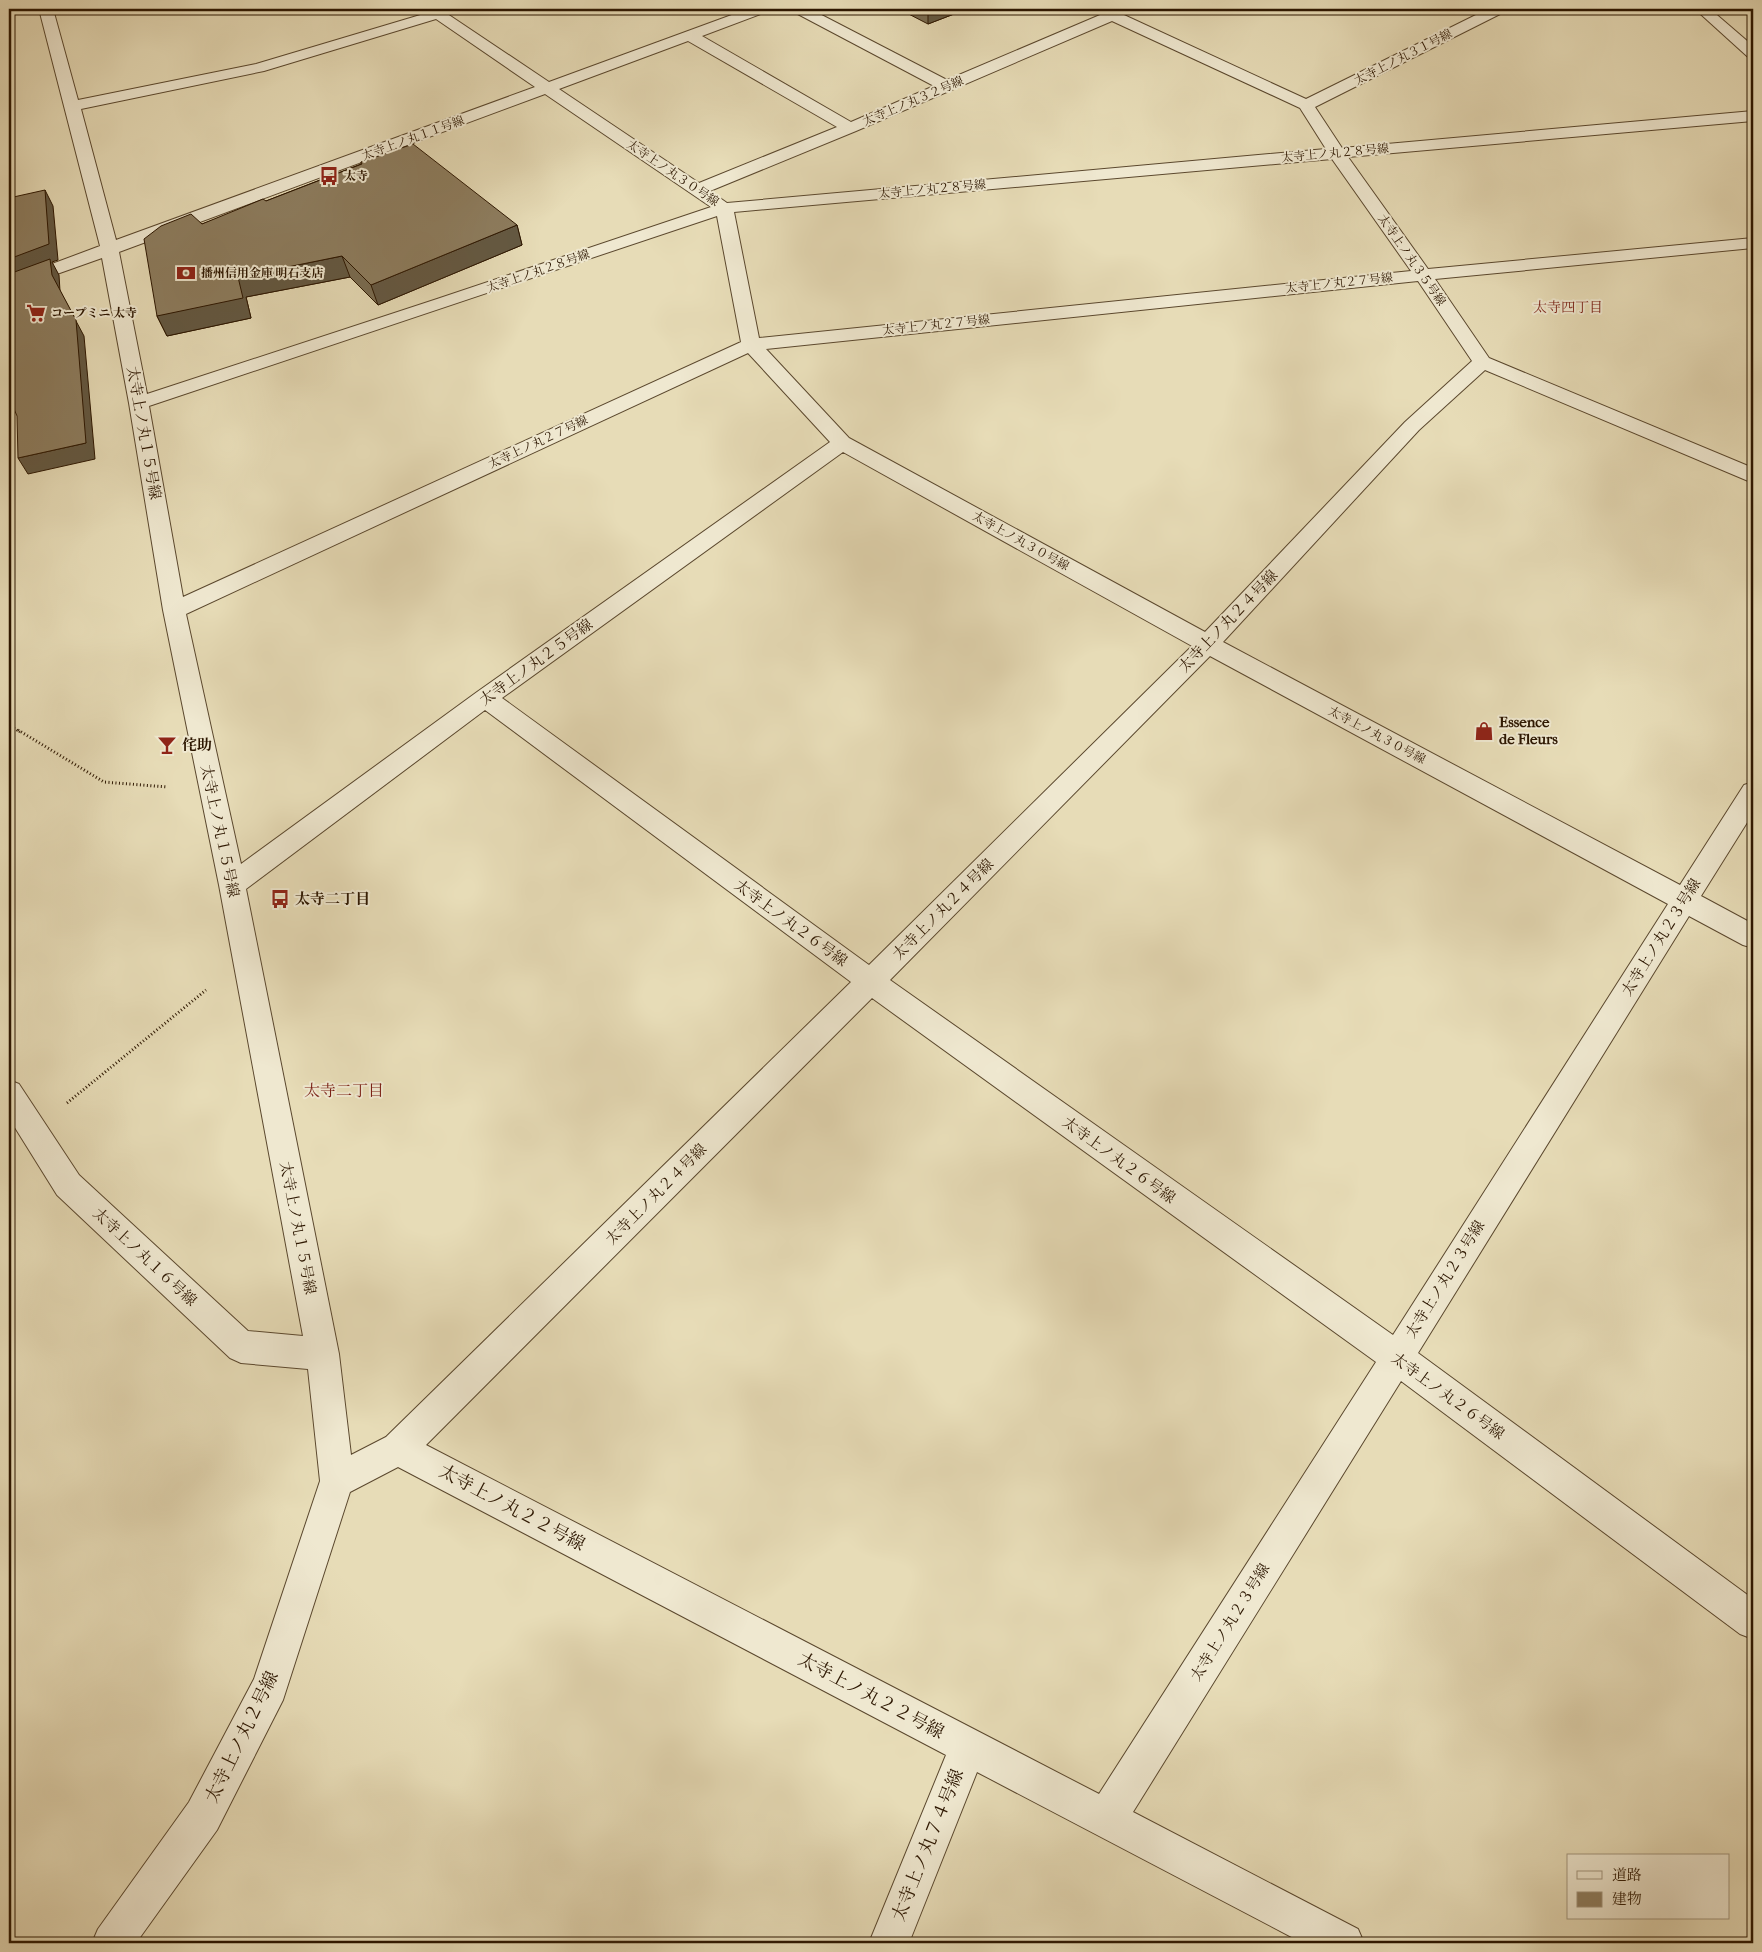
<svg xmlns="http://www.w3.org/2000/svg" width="1762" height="1952" viewBox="0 0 1762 1952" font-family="'IM FELL French Canon','Noto Serif JP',serif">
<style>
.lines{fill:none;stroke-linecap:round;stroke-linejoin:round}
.minor-casing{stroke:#5b482e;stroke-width:2}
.path-far1{stroke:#2c1600;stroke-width:2.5;stroke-dasharray:1 2;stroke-linecap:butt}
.path{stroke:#2c1600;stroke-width:3;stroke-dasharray:1 2.5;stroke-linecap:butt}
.minor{fill:#efe8d0;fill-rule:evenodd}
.wall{fill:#796c52;stroke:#2c1600}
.shaded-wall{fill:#635842;stroke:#2c1600}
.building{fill:#8d7d5f;stroke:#2c1600}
.labels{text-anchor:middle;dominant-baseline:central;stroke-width:4;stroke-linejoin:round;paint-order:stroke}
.far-street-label{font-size:12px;fill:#2c1600;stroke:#efe8d0}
.far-poi-label{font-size:12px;font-weight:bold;fill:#2c1600;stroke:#efe8d0;text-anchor:start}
.far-neighbourhood-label{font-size:14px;fill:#7a1f14;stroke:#efe8d0}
.street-label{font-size:15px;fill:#2c1600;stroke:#efe8d0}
.poi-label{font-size:15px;font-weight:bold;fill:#2c1600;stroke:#efe8d0;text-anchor:start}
.neighbourhood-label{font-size:16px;fill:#7a1f14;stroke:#efe8d0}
.near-street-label{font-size:18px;fill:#2c1600;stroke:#efe8d0}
</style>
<rect width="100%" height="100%" fill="#e7dcb7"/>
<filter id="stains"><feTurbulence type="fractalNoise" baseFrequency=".004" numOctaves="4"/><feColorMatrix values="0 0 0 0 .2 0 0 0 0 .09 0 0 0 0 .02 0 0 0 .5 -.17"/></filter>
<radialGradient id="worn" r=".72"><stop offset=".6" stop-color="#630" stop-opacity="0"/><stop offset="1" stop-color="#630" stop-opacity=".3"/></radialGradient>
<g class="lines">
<g class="minor-casing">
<g id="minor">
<path d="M39,9H53L78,100L256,64L427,13L424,9H440L549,82L748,9H768L766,12L702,36L851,122L934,86L794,12L792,9H810L947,80L1100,15L1093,12L1091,9H1128L1129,11L1124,15L1306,99L1488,9H1506L1504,12L1315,107L1342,148L1753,111V121L1348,157L1428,269L1753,238V248L1435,279L1489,358L1753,468V483L1485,370L1419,430L1223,642L1680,885L1744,785L1753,782V813L1701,896L1753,924V948L1743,945L1689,916L1418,1353L1753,1599V1639L1740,1634L1401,1381L1133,1812L1358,1929L1364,1943H1303L977,1772L909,1943H869L946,1755L398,1467L350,1492L283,1700L217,1830L136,1943H92L98,1929L189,1802L254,1679L320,1481L308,1369L241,1363L230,1358L57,1195L9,1118V1080L19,1084L79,1175L248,1331L303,1336L219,885L163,610L129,403L102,258L9,291V280L100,246ZM436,19L535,87L116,240L81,109L264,71ZM1112,21L1300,108L1326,149L727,203L710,191L856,131ZM688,41L837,127L699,183L559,89ZM545,94L711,207L437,299L147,394L119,252ZM1332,159L1411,271L759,338L734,212ZM717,216L741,342L183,597L149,406ZM1418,281L1472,361L1405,422L1205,632L849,438L766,349ZM748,353L830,442L477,692L241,864L186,614ZM843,452L1192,646L869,965L502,698ZM1210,656L1668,904L1393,1335L890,980ZM485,710L851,982L386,1437L351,1455L339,1354L246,889ZM872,998L1376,1362L1099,1794L426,1445Z"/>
<polygon points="1695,9 1710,9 1753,46 1753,59 1748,57"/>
</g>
</g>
<polyline class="path-far1" points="9,725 20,732"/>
<g class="path">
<polyline points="18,730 104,782 167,787"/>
<polyline points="67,1103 206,990"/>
</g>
<use href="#minor" class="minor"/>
</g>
<g class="wall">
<polygon points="899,9 967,9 928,24"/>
<polygon points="361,162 517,225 522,245 378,305 350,277 246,297 251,318 167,336 157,316 202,224 266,201 361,164"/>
</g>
<g class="shaded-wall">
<polygon points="934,9 967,9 928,24 928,11"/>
<polygon points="45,190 53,206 58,260 52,262 59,275 60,291 84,336 95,459 28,474 18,458 86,443 9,278 9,259"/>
<polygon points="517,225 522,245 378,305 371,285"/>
<polygon points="342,256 350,277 246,297 251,318 167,336 157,316 238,277"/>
</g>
<g class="building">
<polygon points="924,9 934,9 928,11"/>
<polygon points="413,144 517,225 371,285 342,256 238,277 243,298 157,316 144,239 161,226 191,214 202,224 263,199 266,201 362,164 361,162"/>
<polygon points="45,190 49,244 9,259 9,198"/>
<polygon points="50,259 52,275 76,320 86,443 18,458 17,416 9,397 9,274"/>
</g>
<defs>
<g id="bus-bare" transform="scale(1.5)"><path d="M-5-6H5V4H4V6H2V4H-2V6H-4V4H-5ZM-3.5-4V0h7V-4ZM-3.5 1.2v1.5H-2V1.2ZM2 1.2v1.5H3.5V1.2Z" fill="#8f2418" stroke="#efe8d0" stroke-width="2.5" paint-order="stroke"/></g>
<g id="bank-bare" transform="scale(1.5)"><path d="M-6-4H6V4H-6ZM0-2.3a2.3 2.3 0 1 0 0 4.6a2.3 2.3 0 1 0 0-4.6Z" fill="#8f2418" stroke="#efe8d0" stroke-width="2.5" paint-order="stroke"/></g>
<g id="supermarket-bare" transform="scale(1.5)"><path d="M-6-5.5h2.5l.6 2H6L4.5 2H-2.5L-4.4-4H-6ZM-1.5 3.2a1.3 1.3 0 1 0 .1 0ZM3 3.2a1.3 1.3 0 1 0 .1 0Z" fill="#8f2418" stroke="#efe8d0" stroke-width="2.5" paint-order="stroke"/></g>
<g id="shop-bare" transform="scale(1.5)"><path d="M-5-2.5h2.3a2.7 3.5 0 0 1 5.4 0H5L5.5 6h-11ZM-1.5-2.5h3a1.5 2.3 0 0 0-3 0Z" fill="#8f2418" stroke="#efe8d0" stroke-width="2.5" paint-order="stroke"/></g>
<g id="bar-bare" transform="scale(1.5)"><path d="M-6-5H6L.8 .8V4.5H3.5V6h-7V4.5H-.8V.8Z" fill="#8f2418" stroke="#efe8d0" stroke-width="2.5" paint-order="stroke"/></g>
</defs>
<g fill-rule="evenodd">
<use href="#bus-bare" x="329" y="176"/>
<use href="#bank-bare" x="186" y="273"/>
<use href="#supermarket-bare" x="36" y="313"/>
<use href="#shop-bare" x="1484" y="731"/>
<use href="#bar-bare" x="167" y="745"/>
<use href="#bus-bare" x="280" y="899"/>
</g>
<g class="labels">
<g class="far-street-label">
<text transform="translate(1403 57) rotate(-27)">太寺上ノ丸３１号線</text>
<text transform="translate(913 101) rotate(-23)">太寺上ノ丸３２号線</text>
<text transform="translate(413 138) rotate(-20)">太寺上ノ丸１１号線</text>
<text transform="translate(1335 153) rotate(-5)">太寺上ノ丸２８号線</text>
<text transform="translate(673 173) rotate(34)">太寺上ノ丸３０号線</text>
<text transform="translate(932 189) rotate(-5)">太寺上ノ丸２８号線</text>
<text transform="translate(1412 260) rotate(55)">太寺上ノ丸３５号線</text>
<text transform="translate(538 271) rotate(-19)">太寺上ノ丸２８号線</text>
<text transform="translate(1339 283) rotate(-6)">太寺上ノ丸２７号線</text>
<text transform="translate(936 325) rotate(-6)">太寺上ノ丸２７号線</text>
<text transform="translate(538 442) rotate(-25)">太寺上ノ丸２７号線</text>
<text transform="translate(1021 541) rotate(29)">太寺上ノ丸３０号線</text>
<text transform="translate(1377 735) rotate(28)">太寺上ノ丸３０号線</text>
</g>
<g class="far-poi-label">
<text x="344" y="176">太寺</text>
<text x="201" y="273">播州信用金庫 明石支店</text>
<text x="51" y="313">コープミニ 太寺</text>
</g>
<g class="far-neighbourhood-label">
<text x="1568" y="307">太寺四丁目</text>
</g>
<g class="street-label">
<text transform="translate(144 433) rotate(80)">太寺上ノ丸１５号線</text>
<text transform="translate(1228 621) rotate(-46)">太寺上ノ丸２４号線</text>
<text transform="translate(536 662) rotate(-36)">太寺上ノ丸２５号線</text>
<text transform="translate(220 831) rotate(78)">太寺上ノ丸１５号線</text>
<text transform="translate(943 909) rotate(-45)">太寺上ノ丸２４号線</text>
<text transform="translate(791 923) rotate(36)">太寺上ノ丸２６号線</text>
<text transform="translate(1661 937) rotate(-58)">太寺上ノ丸２３号線</text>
<text transform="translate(1119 1160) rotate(36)">太寺上ノ丸２６号線</text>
<text transform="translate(656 1194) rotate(-45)">太寺上ノ丸２４号線</text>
<text transform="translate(298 1228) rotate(79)">太寺上ノ丸１５号線</text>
<text transform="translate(145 1257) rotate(43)">太寺上ノ丸１６号線</text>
<text transform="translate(1445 1279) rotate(-58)">太寺上ノ丸２３号線</text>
<text transform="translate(1448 1396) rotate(36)">太寺上ノ丸２６号線</text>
<text transform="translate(1230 1622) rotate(-58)">太寺上ノ丸２３号線</text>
</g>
<g class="poi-label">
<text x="1499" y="722">Essence<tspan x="1499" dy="17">de Fleurs</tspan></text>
<text x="182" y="745">侘助</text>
<text x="295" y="899">太寺二丁目</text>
</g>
<g class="neighbourhood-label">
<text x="344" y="1090">太寺二丁目</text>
</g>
<g class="near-street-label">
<text transform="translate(512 1508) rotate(28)">太寺上ノ丸２２号線</text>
<text transform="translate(871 1696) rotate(28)">太寺上ノ丸２２号線</text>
<text transform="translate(242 1737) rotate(-64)">太寺上ノ丸２号線</text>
<text transform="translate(928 1845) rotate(-68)">太寺上ノ丸７４号線</text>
</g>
</g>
<rect width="1762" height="1952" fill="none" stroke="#e7dcb7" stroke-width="30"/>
<rect x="10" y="10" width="1742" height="1932" fill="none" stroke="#2c1600" stroke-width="2.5"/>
<rect x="15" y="15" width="1732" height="1922" fill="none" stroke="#2c1600"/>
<rect x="1567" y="1854" width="162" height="65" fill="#efe8d0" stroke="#a1947d"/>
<rect x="1577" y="1871" width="25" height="8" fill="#efe8d0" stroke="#a1947d"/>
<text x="1612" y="1880" font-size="15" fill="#2c1600">道路</text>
<rect x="1577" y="1892" width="25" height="15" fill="#8d7d5f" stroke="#a1947d"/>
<text x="1612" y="1904" font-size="15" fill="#2c1600">建物</text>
<rect width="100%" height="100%" filter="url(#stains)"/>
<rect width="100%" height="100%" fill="url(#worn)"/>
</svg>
